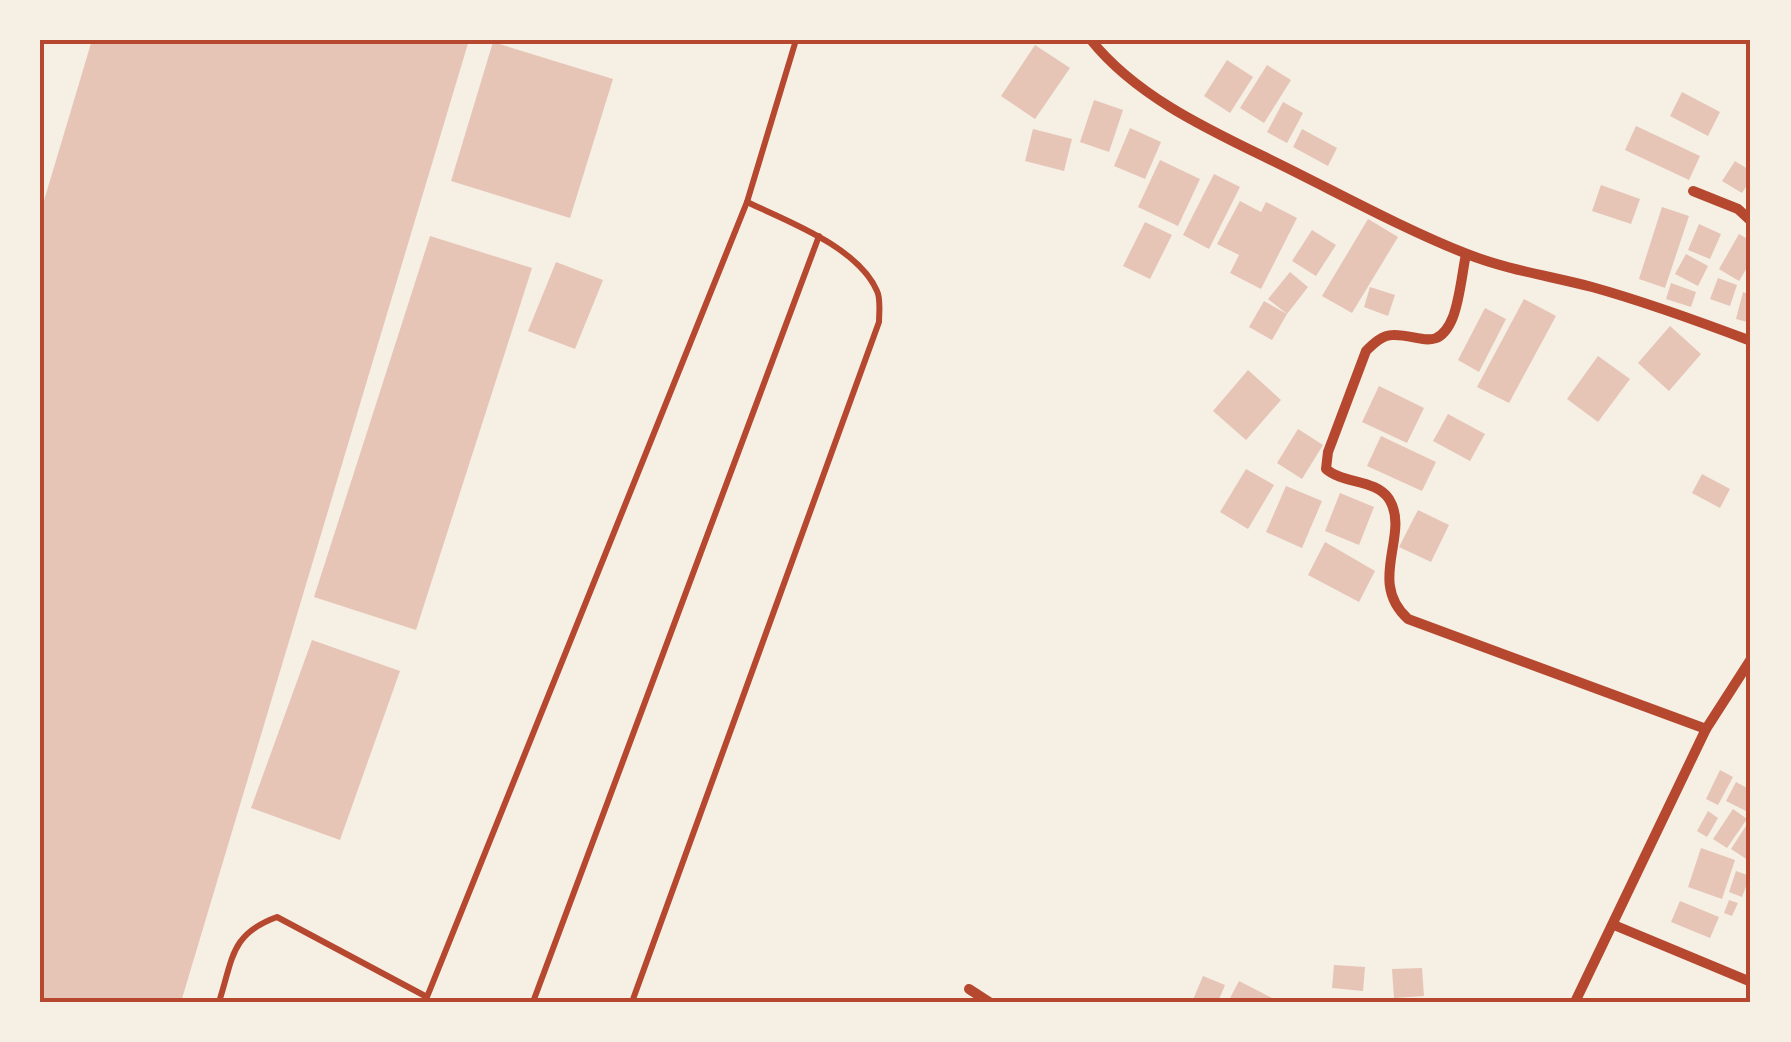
<svg xmlns="http://www.w3.org/2000/svg" width="1791" height="1042" viewBox="0 0 1791 1042" font-family="'Fira Sans Condensed',sans-serif">
<style>
.building{fill:#e6c5b7}
.lines{fill:none;stroke-linecap:round;stroke-linejoin:round}
.service{stroke:#b5482f;stroke-width:6}
.minor{stroke:#b5482f;stroke-width:10}
.neatline{fill:none;stroke:#b5482f;stroke-width:4}
</style>
<rect width="100%" height="100%" fill="#f6efe4"/>
<g class="building">
<polygon points="92,40 469,40 181,1002 40,1002 40,214"/>
<polygon points="493,42 613,79 570,218 451,181"/>
<polygon points="1035,45 1070,68 1035,119 1001,96"/>
<polygon points="1227,60 1253,77 1230,113 1204,96"/>
<polygon points="1267,65 1291,80 1264,123 1240,108"/>
<polygon points="1682,92 1720,112 1708,136 1670,116"/>
<polygon points="1094,100 1123,110 1109,152 1080,142"/>
<polygon points="1283,102 1303,113 1287,143 1267,132"/>
<polygon points="1636,126 1700,156 1689,180 1625,150"/>
<polygon points="1130,128 1161,142 1145,179 1114,166"/>
<polygon points="1033,129 1072,139 1064,171 1025,161"/>
<polygon points="1302,129 1337,148 1328,166 1293,147"/>
<polygon points="1160,160 1200,179 1178,226 1138,207"/>
<polygon points="1735,161 1751,171 1751,179 1742,193 1722,181"/>
<polygon points="1214,174 1240,187 1209,249 1183,235"/>
<polygon points="1601,185 1640,199 1631,224 1592,211"/>
<polygon points="1240,201 1261,212 1266,202 1297,218 1261,289 1230,273 1239,255 1217,244"/>
<polygon points="1662,207 1689,216 1665,288 1639,279"/>
<polygon points="1368,219 1398,237 1352,313 1322,296"/>
<polygon points="1145,222 1172,235 1150,279 1123,266"/>
<polygon points="1699,224 1721,234 1710,259 1688,250"/>
<polygon points="1312,230 1336,245 1316,276 1292,261"/>
<polygon points="1739,234 1751,241 1751,261 1739,281 1719,269"/>
<polygon points="430,236 532,268 416,630 314,597"/>
<polygon points="1686,254 1708,266 1698,286 1675,274"/>
<polygon points="556,262 603,280 575,349 528,331"/>
<polygon points="1290,272 1308,287 1287,314 1268,299"/>
<polygon points="1718,278 1737,285 1730,306 1710,299"/>
<polygon points="1671,283 1696,292 1691,307 1666,299"/>
<polygon points="1370,287 1395,295 1388,316 1364,307"/>
<polygon points="1743,292 1751,295 1751,323 1736,319"/>
<polygon points="1524,299 1556,316 1509,403 1477,387"/>
<polygon points="1264,301 1287,314 1272,340 1249,327"/>
<polygon points="1485,308 1506,319 1479,372 1458,360"/>
<polygon points="1670,326 1701,354 1669,391 1638,363"/>
<polygon points="1598,356 1630,379 1598,422 1567,399"/>
<polygon points="1248,370 1281,400 1246,440 1213,411"/>
<polygon points="1379,386 1424,408 1407,443 1362,422"/>
<polygon points="1448,414 1485,434 1470,461 1433,441"/>
<polygon points="1298,429 1323,445 1302,479 1277,463"/>
<polygon points="1381,436 1436,462 1422,491 1367,466"/>
<polygon points="1246,469 1274,485 1248,529 1220,512"/>
<polygon points="1702,474 1730,489 1720,508 1692,493"/>
<polygon points="1286,486 1322,501 1302,548 1266,532"/>
<polygon points="1340,493 1374,507 1359,545 1325,531"/>
<polygon points="1418,510 1449,525 1431,562 1399,547"/>
<polygon points="1325,542 1375,571 1359,602 1308,575"/>
<polygon points="312,640 400,671 340,840 251,808"/>
<polygon points="1720,770 1733,777 1718,805 1706,799"/>
<polygon points="1736,782 1751,790 1751,801 1746,811 1726,801"/>
<polygon points="1733,809 1747,819 1727,848 1713,839"/>
<polygon points="1708,811 1718,818 1707,837 1697,831"/>
<polygon points="1751,818 1751,862 1731,849"/>
<polygon points="1701,848 1735,860 1722,899 1688,887"/>
<polygon points="1736,871 1750,876 1742,897 1729,892"/>
<polygon points="1729,900 1738,903 1732,916 1724,913"/>
<polygon points="1680,901 1719,917 1710,938 1671,922"/>
<polygon points="1334,965 1365,967 1363,991 1332,988"/>
<polygon points="1422,968 1424,996 1394,998 1392,969"/>
<polygon points="1203,976 1225,985 1218,1002 1192,1002"/>
<polygon points="1239,981 1280,1002 1228,1002"/>
</g>
<g class="lines">
<g class="service">
<path d="M219,1002C233,959 230,934 277,917L427,997L747,202L796,40"/>
<polyline points="533,1002 819,236"/>
<path d="M632,1002L879,322C879,313 881,299 877,291C858,247 787,221 747,202"/>
</g>
<g class="minor">
<path d="M1091,40C1135,95 1205,128 1267,158C1333,190 1399,227 1467,254C1508,270 1550,276 1592,287C1646,302 1698,321 1751,341"/>
<polyline points="1693,191 1738,209 1751,221"/>
<path d="M1466,254C1462,274 1460,298 1453,317C1438,354 1419,334 1393,335C1382,335 1373,344 1366,351L1328,452L1326,469C1343,484 1376,479 1389,499C1411,534 1366,581 1408,619L1706,729"/>
<polyline points="1614,925 1751,982"/>
<polyline points="969,989 989,1002"/>
<polyline points="1575,1002 1706,729 1751,659"/>
</g>
</g>
<rect width="1791" height="1042" fill="none" stroke="#f6efe4" stroke-width="85"/>
<rect x="42" y="42" width="1706" height="958" class="neatline"/>
</svg>
